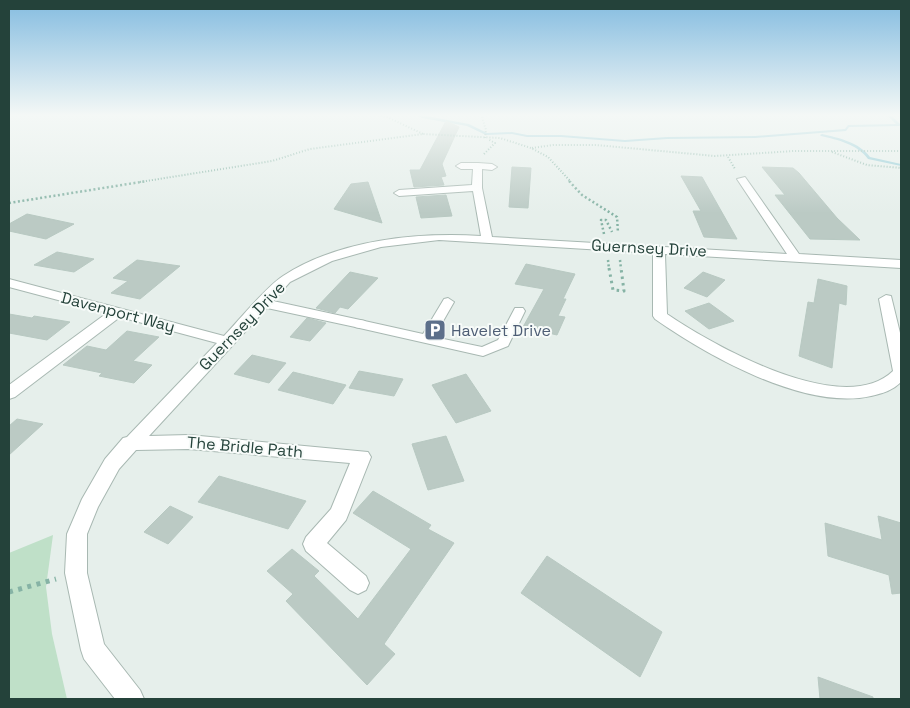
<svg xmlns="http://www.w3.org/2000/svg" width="910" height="708" viewBox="0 0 910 708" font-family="'Space Grotesk',sans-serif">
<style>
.green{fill:#bfe0c8}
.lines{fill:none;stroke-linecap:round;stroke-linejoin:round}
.stream{fill:#8ec9d4;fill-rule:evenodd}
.building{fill:#bbcac4;stroke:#b8c9c2}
.lane-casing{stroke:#a8b8b2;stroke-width:2}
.street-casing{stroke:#a8b8b2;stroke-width:2}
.path-far3{stroke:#86b3a5;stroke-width:2;stroke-dasharray:1 2;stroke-linecap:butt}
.path-far2{stroke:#86b3a5;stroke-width:2.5;stroke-dasharray:2 2.5;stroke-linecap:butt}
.path-far1{stroke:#86b3a5;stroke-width:3;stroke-dasharray:2.5 4;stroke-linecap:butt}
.path{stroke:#86b3a5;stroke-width:5;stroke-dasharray:4 5.5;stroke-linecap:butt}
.lane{fill:#fff;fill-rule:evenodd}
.street{fill:#fff;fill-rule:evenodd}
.labels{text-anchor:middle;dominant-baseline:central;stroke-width:4;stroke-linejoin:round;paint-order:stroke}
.street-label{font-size:16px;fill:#24423a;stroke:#f7fbf9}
.service-label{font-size:16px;fill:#4e5e75;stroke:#f7fbf9;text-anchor:start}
</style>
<rect width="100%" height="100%" fill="#e6efeb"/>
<polygon class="green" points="53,535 46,587 52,634 67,699 9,699 9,553"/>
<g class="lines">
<g class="stream">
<polygon points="415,114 469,124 487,133 512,132 527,135 561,135 625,140 667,137 755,136 845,129 848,125 896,124 886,114 890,114 901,125 899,126 849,127 846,131 755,138 667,139 625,142 561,137 527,137 512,134 486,135 467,126 422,118"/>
<path d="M822,134C839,138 859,142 870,157L901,164V166L868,159C857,144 838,140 821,136L820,135Z"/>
</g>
</g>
<g class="building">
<polygon points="446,121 459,127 442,164 446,176 441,177 444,185 414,187 410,170 420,170"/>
<polygon points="512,167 531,168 528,208 509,207"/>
<polygon points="762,167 793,168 799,173 837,218 860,240 810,239 775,195 785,195"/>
<polygon points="681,176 702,177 737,239 704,237 693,211 701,211"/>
<polygon points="368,182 382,223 334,209 351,184"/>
<polygon points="446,195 452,216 421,218 416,197"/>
<polygon points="27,214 74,224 46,239 9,231 9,224"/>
<polygon points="57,252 94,259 74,272 34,265"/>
<polygon points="137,260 180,266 140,299 111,293 128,281 113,278"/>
<polygon points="526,264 575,274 563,299 566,299 558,316 565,317 557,335 523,327 544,289 515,284"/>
<polygon points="350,272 378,278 348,309 340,307 335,313 316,308"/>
<polygon points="703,272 725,280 707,297 684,288"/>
<polygon points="818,279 847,286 846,305 839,303 832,368 799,356 808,302 814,303"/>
<polygon points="709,303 734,321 709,329 685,311"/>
<polygon points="9,314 32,318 34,316 70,322 47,340 9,333"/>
<polygon points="307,318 326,323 310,341 290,337"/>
<polygon points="127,331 159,337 133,361 152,365 134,383 99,376 102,373 63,365 87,346 106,350"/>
<polygon points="252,355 286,363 269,383 234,374"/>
<polygon points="359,371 403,379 394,396 349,388"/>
<polygon points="293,372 346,385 333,404 278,390"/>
<polygon points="466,374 491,411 456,423 432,385"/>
<polygon points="17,419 43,424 9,455 9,426"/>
<polygon points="446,436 464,481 428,490 412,444"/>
<polygon points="219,476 306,501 288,529 198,502"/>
<polygon points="373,491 431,525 428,529 454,543 384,644 395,654 367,685 286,601 293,594 267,571 292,549 319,571 314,576 358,619 411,549 353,513"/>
<polygon points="170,506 193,517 168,544 144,532"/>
<polygon points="878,516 901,523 901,593 892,594 889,575 828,556 825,523 882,540"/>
<polygon points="547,556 662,632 640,677 521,593"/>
<polygon points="818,677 873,697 873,699 820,699"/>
</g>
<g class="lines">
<g class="lane-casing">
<polygon id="lane" points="448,298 454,302 434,337 482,347 498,340 515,308 523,308 525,311 508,346 483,356 355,327 354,324 360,320 423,334 444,299"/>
</g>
<g class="street-casing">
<path id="street" d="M478,163L492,164L497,167L492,170L482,169V188L492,237L787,254L737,179L745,177L799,254L901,260V268L665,254L667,314C714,346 843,419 893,371L879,299L886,295L891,296L901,337V382C892,391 883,393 871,396C805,411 708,356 655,319L653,316V253L439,240L381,247L332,261L290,282L273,301L365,321L367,324L365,327L360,328L267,308L149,436L189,435L368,452L371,457L346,520L327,543L366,576L369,583L366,590L358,594L350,590L306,551L303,544L306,537L331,509L350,463L189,449L136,450L119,469L98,507L87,534V573L104,644L140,690L144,699H115L84,659L81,650L65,573L67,534L82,499L105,459L123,438L127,437L217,343L120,317L15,397L9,399V385L107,313L9,287V279L224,336C239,320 266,287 283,276C338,240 417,232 481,236L473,191L399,196L394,193L399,190L472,185L473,169H461L456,166L461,163Z"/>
</g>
<g class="path-far3">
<polyline points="372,114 387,117 423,134"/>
<polyline points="481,114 486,130 485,138"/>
<polyline points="532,148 553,145 596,145 715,156 794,151 901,151"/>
<polyline points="832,152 867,165 901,168"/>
<polyline points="484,154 495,143 488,139"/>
<polyline points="728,157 735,169"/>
<polyline points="140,182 272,161 310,149 423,134 500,138 531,148 548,157 571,182"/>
</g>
<g class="path-far2">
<polyline points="569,181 582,195 617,217 618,233"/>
<polyline points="9,203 147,181"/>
<polyline points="604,234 601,220 606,220 612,232"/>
<polyline points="608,260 609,269"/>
<polyline points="620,260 621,269"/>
</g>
<polyline class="path-far1" points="609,268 613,290 624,291 621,268"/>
<polyline class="path" points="9,592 56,579"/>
<use href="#lane" class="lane"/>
<use href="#street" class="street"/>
</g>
<linearGradient id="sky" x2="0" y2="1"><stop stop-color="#84bce0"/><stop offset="0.54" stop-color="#f4f8f6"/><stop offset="1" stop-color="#f4f8f6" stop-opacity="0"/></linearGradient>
<rect width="910" height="213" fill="url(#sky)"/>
<defs>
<g id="parking-square" transform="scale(1.125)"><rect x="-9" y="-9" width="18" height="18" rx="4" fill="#5c6f8a" stroke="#f7fbf9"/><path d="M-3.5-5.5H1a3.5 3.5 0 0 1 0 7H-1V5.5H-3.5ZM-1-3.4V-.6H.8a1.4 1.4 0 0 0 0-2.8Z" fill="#fff"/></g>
</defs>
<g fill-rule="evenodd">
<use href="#parking-square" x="435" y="330"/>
</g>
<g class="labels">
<g class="street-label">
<text transform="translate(649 248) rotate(3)">Guernsey Drive</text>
<text transform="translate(118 312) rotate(15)">Davenport Way</text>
<text transform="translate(242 326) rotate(-46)">Guernsey Drive</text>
<text transform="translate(245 447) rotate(5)">The Bridle Path</text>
</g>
<g class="service-label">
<text x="451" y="330">Havelet Drive</text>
</g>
</g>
<rect width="910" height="708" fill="none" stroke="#24423a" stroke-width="20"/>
</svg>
